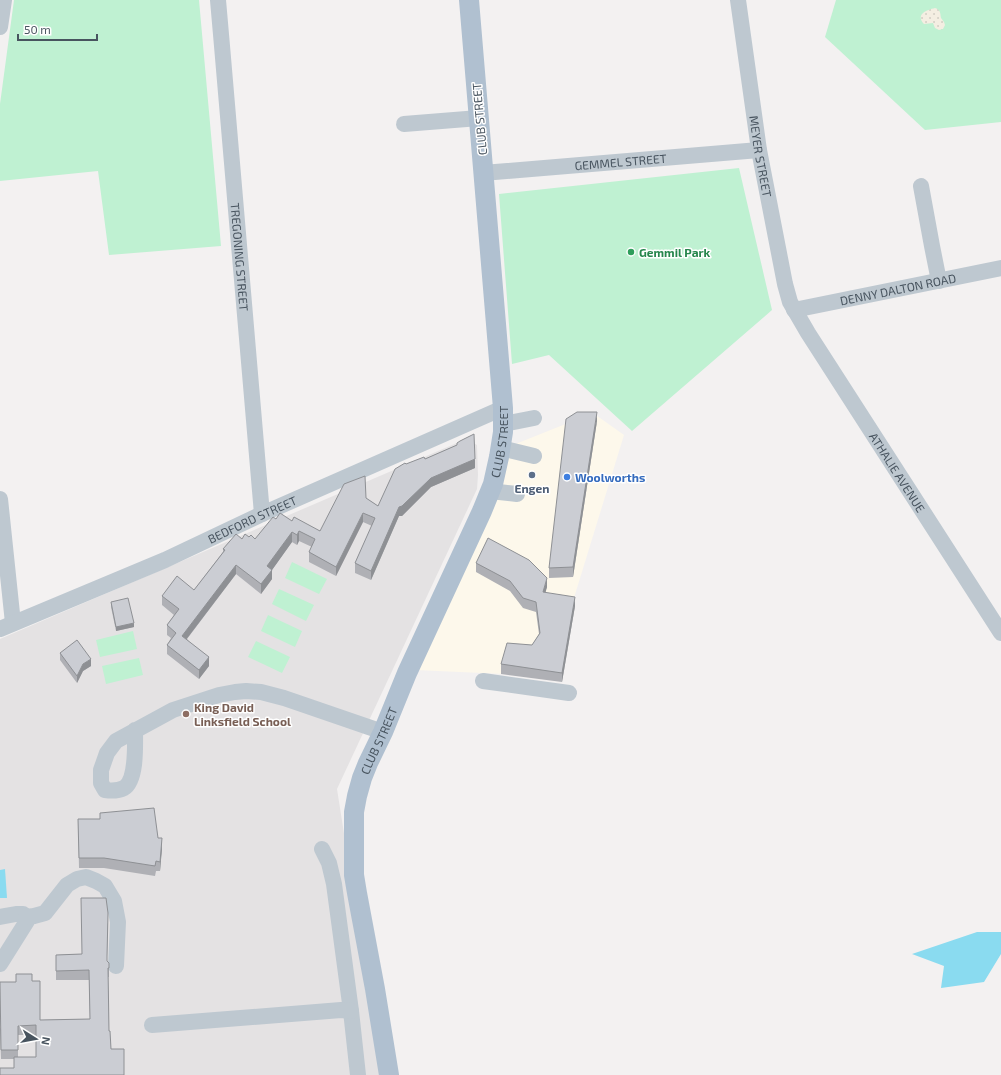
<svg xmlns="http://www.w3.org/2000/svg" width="1001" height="1075" viewBox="0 0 1001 1075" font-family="'Exo 2',sans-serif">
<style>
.commercial{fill:#fdf8eb}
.education{fill:#e4e2e3}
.green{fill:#bff1d2}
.sand{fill:url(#sand-dots)}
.water{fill:#8adbf0}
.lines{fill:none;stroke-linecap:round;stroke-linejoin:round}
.minor{stroke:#bec8d0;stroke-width:16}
.major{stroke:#b0c0d0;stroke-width:20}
.wall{fill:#afb0b5;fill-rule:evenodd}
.shaded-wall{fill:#8e9094}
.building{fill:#cbcdd3;stroke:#8e9094}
.leisure-dot{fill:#2e9e5b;stroke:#fff;stroke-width:1.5}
.service-dot{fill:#5c6f8a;stroke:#fff;stroke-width:1.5}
.shop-dot{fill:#3f7fe0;stroke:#fff;stroke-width:1.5}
.education-dot{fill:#8d6e63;stroke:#fff;stroke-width:1.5}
.labels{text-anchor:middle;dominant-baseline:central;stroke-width:3;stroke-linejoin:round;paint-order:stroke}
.street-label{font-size:12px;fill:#48545f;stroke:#fff}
.leisure-label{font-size:12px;font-weight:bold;fill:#27864d;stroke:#fff;text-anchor:start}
.shop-label{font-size:12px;font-weight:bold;fill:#366cbe;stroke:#fff;text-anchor:start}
.service-label{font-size:12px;font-weight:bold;fill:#4e5e75;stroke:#fff}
.education-label{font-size:12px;font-weight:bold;fill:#785e54;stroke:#fff;text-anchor:start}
</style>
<defs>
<pattern id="sand-dots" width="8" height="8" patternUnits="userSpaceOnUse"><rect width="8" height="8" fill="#f4eee2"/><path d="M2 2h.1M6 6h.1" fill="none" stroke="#d3cec4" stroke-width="1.8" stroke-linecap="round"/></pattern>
</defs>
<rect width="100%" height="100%" fill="#f3f1f1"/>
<polygon class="commercial" points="593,413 624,435 550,676 415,670 513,445"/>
<polygon class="education" points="466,439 477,445 478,475 477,489 337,789 382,1075 0,1075 0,639"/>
<g class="green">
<polygon points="14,0 199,0 221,246 109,255 98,171 0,181 0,104"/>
<polygon points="836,0 1001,0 1001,122 925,130 825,37"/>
<polygon points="739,168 772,310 632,431 549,355 512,364 499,194"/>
<polygon points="292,562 327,579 319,594 285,578"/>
<polygon points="279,589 314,605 306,621 272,604"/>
<polygon points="268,615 302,631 295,647 261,631"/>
<polygon points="133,631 137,649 100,657 96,640"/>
<polygon points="256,641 290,657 282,673 248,657"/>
<polygon points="139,658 143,675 106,684 102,666"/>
</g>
<path class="sand" d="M935,8C941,10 940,13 941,18L944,22L945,25L943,29L939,30L935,28L933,23L924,24C915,14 927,10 935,8Z"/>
<g class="water">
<polygon points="5,869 7,898 0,898 0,870"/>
<polygon points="977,932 1001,932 1001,954 984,982 941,988 944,966 912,954"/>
</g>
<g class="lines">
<g class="minor">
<path id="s1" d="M218,0C233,171 247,342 262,514"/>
<path id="s2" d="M738,0L759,150L785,284L790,302L808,333L1001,633"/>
<polyline points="0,27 4,0"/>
<polyline points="404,124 479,118"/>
<path id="s3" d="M483,173L759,150"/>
<polyline points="921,186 932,246 939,281"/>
<path id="s4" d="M794,310L1001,268"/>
<polyline points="503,424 534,418"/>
<polyline points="501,448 534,456"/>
<polyline points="490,491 517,494"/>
<polyline points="0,499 13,623"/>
<path id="s5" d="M0,629L165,560L262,514L503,408"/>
<polyline points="483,681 569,693"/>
<path d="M135,730C135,744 137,780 124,788C118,791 112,791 105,790L101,783V770L107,753L116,741L173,710L219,695L235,692L246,691L261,692L284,698L383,732"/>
<polyline points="322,849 329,863 334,884 351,1011 358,1075"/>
<polyline points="0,917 16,914 23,914 26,917 27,921 0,964"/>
<polyline points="26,917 34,916 45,913 67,885 77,879 86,877 96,881 105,886 114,901 118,922 116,966"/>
<polyline points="152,1025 341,1010 351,1011"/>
</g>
<path class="major" id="s6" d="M389,1075L375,989L357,893L354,875V812L357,796L362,778L368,763L383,732L407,673L482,511L493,484L499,457L503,432V408L469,0"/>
</g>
<g class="wall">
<polygon points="597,421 573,577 549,578 549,568"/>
<polygon points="457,443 475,468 431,487 402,516 399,516 371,580 355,573 355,563 372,526 363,522 336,576 309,562 309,552 312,547 299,541 297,545 292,542 272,570 272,579 261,594 236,574 187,639 209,666 199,679 167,654 167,645 171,638 167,635 167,625 174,615 162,605 162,596 194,590 223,552 223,549 242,539 249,537 255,539 276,519 292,521 320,531 366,498 378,506 406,464 425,459 457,445"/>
<polygon points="476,563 547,587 545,592 575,606 562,682 501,674 501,664 532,645 539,634 536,612 523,608 510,591 476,572"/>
<polygon points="111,602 134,627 116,631 111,607"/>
<polygon points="60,653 91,666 83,671 77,683 60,660"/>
<polygon points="78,819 158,838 162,848 160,871 156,871 155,876 104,868 79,868"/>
<path d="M108,923L107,958V961L109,963V977H108L109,1031L111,1049L14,1068V1059H1L0,1029L32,981L40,1020L90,1019L89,980H56V955L82,954ZM18,1035H36V1057H18Z"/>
</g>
<g class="shaded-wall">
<polygon points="597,412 597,421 573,577 573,567"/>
<polygon points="475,459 475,468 431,487 402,516 399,516 371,580 371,571 399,507 431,478"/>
<polygon points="363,513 363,522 336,576 336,567"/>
<polygon points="299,531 299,541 297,545 297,535"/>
<polygon points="292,532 292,542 272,570 272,579 261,594 261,584 267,566"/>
<polygon points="236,565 236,574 182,645 182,636"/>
<polygon points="547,578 547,587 543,602 543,592"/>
<polygon points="575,597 575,606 562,682 562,673"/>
<polygon points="134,623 134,627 116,631 116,627"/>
<polygon points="209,657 209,666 199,679 199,670"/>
<polygon points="91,659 91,666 83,671 77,683 77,676 83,664"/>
<polygon points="162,838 162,848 160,871 160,862"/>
</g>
<g class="building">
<polygon points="577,412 597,412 573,567 549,568 566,419"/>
<polygon points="474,434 475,459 431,478 402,506 399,507 371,571 355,563 375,518 363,513 336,567 309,552 315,539 299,531 297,535 292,532 267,566 272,570 261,584 236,565 182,636 209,657 199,670 167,645 176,633 167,625 179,609 162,596 177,576 194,590 225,550 223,549 236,534 242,539 245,534 249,537 251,535 255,539 273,517 276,519 280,513 292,521 294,517 320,531 344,484 365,476 366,498 378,506 395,469 405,463 406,464 424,457 425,459 457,445 457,443 460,441"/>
<polygon points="488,538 529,560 547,578 543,592 575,597 562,673 501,664 507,643 532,645 540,633 536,602 523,598 510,581 476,563"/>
<polygon points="128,598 134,623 116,627 111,602"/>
<polygon points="77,640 91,659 83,664 77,676 60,653"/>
<polygon points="154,808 158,838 162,838 160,862 156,861 155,866 104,858 79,858 78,819 100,819 100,813"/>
<polygon points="81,898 106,898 108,913 107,956 107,961 109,963 109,968 108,968 109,1031 110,1031 111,1049 124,1049 124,1075 0,1075 0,1068 14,1068 14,1057 36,1057 36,1025 18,1026 18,1050 1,1050 0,982 16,982 16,974 32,974 32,981 40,981 40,1020 90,1019 89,970 56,971 56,955 82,954"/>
</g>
<circle class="leisure-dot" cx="631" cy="252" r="4"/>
<circle class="service-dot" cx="532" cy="475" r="4"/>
<circle class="shop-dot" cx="567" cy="477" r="4"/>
<circle class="education-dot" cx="186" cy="714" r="4"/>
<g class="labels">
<g class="street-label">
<text transform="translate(479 119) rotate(-95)">CLUB STREET</text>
<text stroke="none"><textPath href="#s2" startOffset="158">MEYER STREET</textPath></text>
<text stroke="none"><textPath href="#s3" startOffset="138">GEMMEL STREET</textPath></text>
<text stroke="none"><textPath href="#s1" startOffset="258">TREGONING STREET</textPath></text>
<text stroke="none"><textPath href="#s4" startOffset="106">DENNY DALTON ROAD</textPath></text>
<text stroke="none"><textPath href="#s6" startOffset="666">CLUB STREET</textPath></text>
<text stroke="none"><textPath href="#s2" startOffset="508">ATHALIE AVENUE</textPath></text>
<text stroke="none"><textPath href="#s5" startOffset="275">BEDFORD STREET</textPath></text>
<text stroke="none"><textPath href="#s6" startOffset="342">CLUB STREET</textPath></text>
</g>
<g class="leisure-label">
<text x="639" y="252">Gemmil Park</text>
</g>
<g class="shop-label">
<text x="575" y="477">Woolworths</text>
</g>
<g class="service-label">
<text x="532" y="488">Engen</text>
</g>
<g class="education-label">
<text x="194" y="707">King David<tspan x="194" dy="14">Linksfield School</tspan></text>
</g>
</g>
<g transform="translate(36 1039) rotate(101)" stroke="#ffffff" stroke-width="3" paint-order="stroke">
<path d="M0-3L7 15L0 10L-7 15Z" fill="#48545f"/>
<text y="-6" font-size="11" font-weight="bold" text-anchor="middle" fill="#48545f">N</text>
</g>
<path d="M18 34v6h79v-6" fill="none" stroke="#48545f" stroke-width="2"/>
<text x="24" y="34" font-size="12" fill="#48545f" stroke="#ffffff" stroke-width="3" paint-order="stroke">50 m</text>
</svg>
